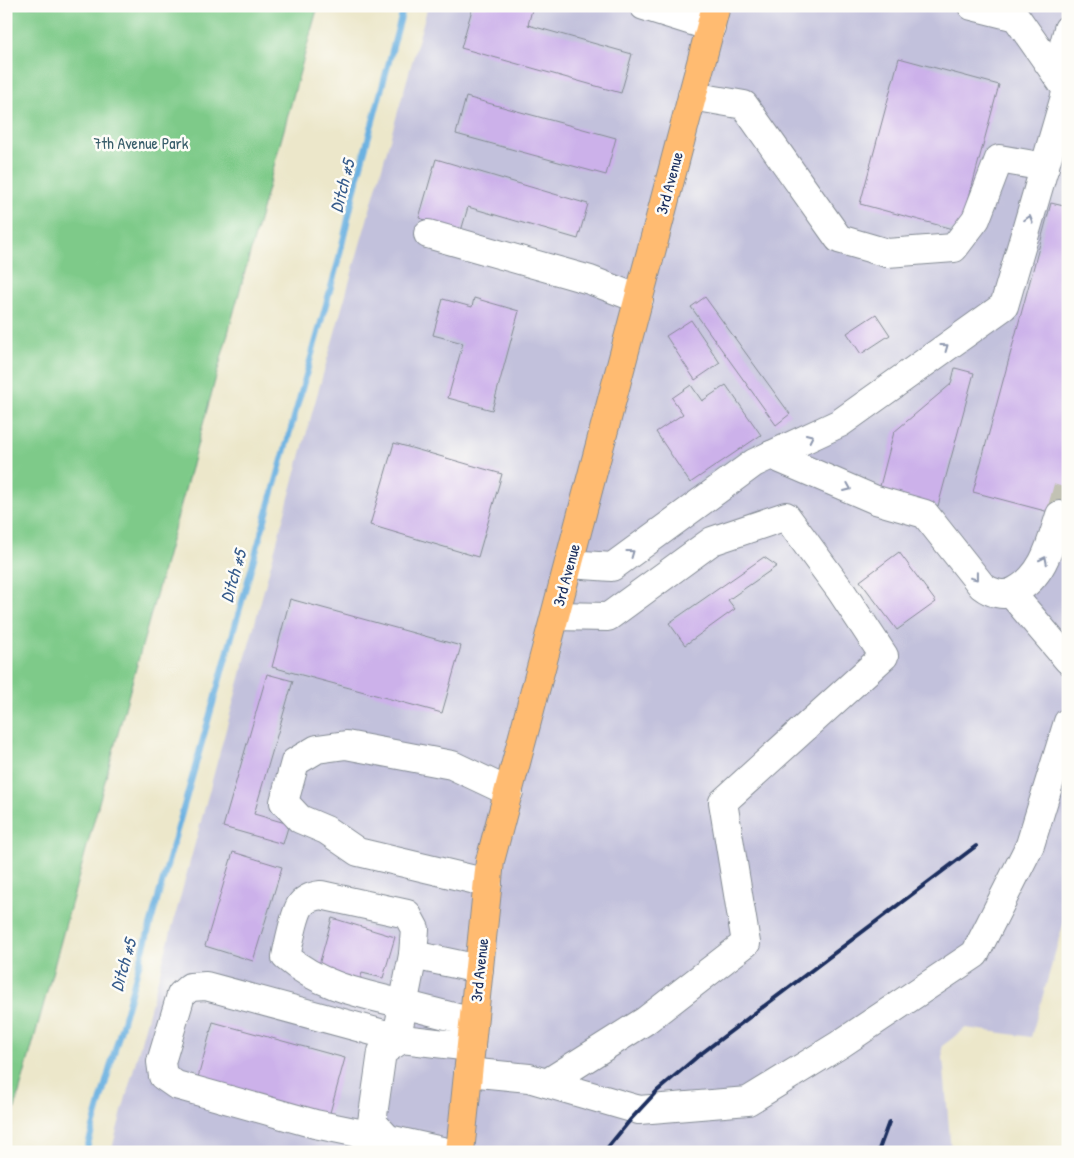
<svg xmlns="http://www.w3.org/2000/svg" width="1074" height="1158" viewBox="0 0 1074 1158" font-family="'Patrick Hand',sans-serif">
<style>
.industrial{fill:#c2c1dc}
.green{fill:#7eca89;stroke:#4c7c74}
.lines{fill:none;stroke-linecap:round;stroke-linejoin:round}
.stream{stroke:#6ab1e1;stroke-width:6}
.building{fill:#ccb1ea}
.minor-tunnel{stroke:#c2c2b4;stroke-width:28;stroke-dasharray:28 14;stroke-linecap:butt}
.minor-casing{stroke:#848b94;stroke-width:30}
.major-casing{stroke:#848b94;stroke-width:30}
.minor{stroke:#fff;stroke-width:28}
.major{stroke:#ffbb71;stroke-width:28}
.rail{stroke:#1b2f5e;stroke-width:4}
.oneway{stroke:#8d97ae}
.labels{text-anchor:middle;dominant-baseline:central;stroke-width:5;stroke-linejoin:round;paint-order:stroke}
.park-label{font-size:16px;fill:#395e6b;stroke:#fdfcf7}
.street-label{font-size:16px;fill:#1b2f5e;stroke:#fdfcf7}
.water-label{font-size:18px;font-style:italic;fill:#375c8c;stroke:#fdfcf7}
</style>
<rect width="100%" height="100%" fill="#fdfcf7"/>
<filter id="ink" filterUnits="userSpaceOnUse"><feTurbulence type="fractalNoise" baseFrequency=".02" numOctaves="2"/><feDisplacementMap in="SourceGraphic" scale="10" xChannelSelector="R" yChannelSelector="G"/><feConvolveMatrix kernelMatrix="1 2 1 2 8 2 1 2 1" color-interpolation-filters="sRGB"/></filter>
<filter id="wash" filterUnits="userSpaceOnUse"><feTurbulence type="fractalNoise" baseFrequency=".0096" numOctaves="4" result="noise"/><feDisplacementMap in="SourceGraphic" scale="20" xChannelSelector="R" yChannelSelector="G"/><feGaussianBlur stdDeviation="1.12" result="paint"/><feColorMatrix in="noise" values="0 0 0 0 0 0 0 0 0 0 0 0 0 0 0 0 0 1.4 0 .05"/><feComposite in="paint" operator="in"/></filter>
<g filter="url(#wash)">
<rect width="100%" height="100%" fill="#ece7ca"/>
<polygon class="industrial" points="428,6 1068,6 1068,908 1031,1037 966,1028 942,1046 951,1152 111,1152 312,413"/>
<polygon class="green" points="6,6 318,6 6,1141"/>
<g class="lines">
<polyline class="stream" points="86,1152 338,262 358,176 404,6"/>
</g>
<g id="blocks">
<g class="building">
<polygon points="473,6 533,6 528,25 632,54 621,93 461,48"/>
<polygon points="899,58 999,85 960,231 860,204"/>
<polygon points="466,97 616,138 606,175 456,134"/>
<polygon points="436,159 588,204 578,239 468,207 461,231 419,218"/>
<polygon points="1051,203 1068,207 1068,517 973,492"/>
<polygon points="705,297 790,414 776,425 691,307"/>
<polygon points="474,298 519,311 492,410 448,398 463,343 433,335 443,299 472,307"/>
<polygon points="876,314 890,335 861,354 847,333"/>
<polygon points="691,320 720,363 695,380 666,336"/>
<polygon points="955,368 974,373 938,506 879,490 894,432 951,384"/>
<polygon points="691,385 702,401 726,385 761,435 690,483 656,432 683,414 672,398"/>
<polygon points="394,443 502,474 478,557 370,525"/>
<polygon points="899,552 936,602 897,630 860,581"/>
<polygon points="764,557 777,566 728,600 735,609 685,645 669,623"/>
<polygon points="290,599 461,646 442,713 272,667"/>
<polygon points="267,674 293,681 254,814 289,824 283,844 223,827"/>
<polygon points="233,852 282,867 253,961 205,946"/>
<polygon points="332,918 395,937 383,978 362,973 358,987 329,978 332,969 319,965"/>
<polygon points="213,1022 345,1058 328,1120 196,1085"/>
</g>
</g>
</g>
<g filter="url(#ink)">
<use href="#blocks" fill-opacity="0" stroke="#848b94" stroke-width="1"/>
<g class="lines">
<polyline class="minor-tunnel" points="1060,515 1068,486"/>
<g class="minor-casing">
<g id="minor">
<polyline points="644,6 711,27"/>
<polyline points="1056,74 1068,29"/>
<polyline points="692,96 744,105 839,239 887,253 954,248 976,219 999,159 1045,167"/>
<polyline points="428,234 590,280 639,299"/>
<path d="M771,455L876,500L925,514L982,586C991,593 1004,597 1015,591C1044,576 1051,543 1060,515"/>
<polyline points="569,564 612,567 754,463 840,423 1004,306 1067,90 1016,17 972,6"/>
<polyline points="1011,593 1068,660"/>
<polyline points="488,883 358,852 326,830 300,819 284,802 295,762 317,749 346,745 452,765 509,792"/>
<path d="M473,1022C446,1015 419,1008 391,1001C353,992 316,983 286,957C288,947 295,914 300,906C305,898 313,896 321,895L407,914L415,929L413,955L479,969"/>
<polyline points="468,1072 529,1078 639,1110 748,1101 839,1045 975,954 1030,845 1068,722"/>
<polyline points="547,1083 645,1021 746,943 723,802 884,656 841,591 786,516 712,541 608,617 555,616"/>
<polyline points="388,1139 315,1124 176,1085 163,1076 161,1062 181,995 190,987 206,986 402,1039 399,1026 413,955"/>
<polyline points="446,1152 388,1139 372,1122 382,1052 402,1039 471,1047"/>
</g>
</g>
<g class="major-casing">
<polyline id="major" points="460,1152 490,861 716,6"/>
</g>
<use href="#minor" class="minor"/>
<use href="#major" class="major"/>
<g class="rail">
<polyline points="604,1152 631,1119 657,1091 698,1056 976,846"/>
<polyline points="878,1152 889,1122"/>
</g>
</g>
<defs><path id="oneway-chevron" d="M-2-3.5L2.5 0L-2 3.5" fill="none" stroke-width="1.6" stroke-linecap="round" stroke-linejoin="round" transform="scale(1.25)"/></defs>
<g class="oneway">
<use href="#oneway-chevron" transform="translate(1029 219) rotate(-74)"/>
<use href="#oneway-chevron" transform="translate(945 347) rotate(-36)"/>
<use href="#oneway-chevron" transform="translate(810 437) rotate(-25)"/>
<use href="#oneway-chevron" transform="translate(848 488) rotate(23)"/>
<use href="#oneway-chevron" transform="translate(631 553) rotate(-36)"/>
<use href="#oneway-chevron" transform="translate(1044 560) rotate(-63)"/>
<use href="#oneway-chevron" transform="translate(975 577) rotate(52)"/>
</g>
</g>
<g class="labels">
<g class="park-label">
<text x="141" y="143">7th Avenue Park</text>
</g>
<g class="street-label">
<text transform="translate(669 183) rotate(-75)">3rd Avenue</text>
<text transform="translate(566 575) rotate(-75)">3rd Avenue</text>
<text transform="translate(479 970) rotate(-84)">3rd Avenue</text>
</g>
<g class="water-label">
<text transform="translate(342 186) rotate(-76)">Ditch #5</text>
<text transform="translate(233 576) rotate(-74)">Ditch #5</text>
<text transform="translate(123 965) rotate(-74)">Ditch #5</text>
</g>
</g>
<rect width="1074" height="1158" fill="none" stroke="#fdfcf7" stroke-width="25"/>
</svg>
